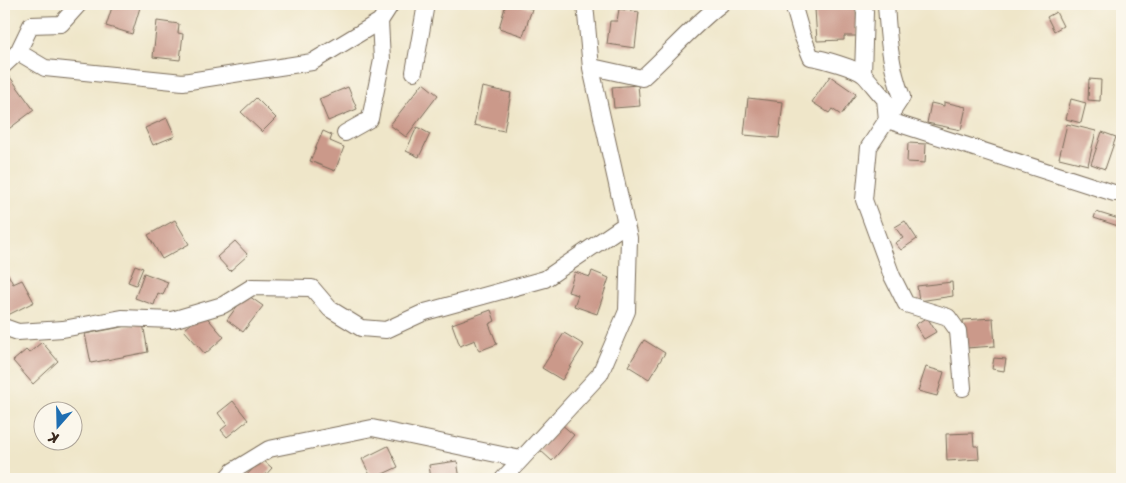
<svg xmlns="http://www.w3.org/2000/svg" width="1126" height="483" viewBox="0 0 1126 483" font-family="Sriracha,sans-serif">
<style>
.building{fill:#cb998a}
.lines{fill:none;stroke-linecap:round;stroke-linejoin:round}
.minor-casing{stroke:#7a6c5a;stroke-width:18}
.minor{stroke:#fff;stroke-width:16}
</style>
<rect width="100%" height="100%" fill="#fbf7ec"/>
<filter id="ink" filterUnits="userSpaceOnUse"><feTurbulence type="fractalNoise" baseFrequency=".02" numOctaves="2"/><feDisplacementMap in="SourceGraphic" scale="10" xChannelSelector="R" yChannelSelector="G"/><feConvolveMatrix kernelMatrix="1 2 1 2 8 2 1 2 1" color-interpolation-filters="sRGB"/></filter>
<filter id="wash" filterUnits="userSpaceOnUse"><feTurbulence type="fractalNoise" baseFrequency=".0096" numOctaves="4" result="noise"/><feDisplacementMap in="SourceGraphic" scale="20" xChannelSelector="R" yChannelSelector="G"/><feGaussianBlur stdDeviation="1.12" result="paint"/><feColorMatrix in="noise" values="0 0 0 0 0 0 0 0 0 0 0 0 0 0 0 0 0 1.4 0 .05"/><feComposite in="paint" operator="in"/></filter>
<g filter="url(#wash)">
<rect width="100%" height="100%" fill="#efe6c9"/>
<g id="blocks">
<g class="building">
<polygon points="113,4 141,4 132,34 106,26"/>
<polygon points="506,4 516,4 532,9 523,36 499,28"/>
<polygon points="856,7 857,36 844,36 844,40 817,41 815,9"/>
<polygon points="619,9 639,12 635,48 607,44 610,21 617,21"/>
<polygon points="1056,12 1063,26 1054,31 1047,17"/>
<polygon points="157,21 179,24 178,33 183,34 180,60 153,57"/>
<polygon points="830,76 856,94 841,115 832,109 829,113 812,102"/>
<polygon points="10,77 34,110 6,131 4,82"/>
<polygon points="1089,79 1101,80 1100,101 1088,100"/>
<polygon points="423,83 438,95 406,137 390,125"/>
<polygon points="638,85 640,106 614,108 612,87"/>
<polygon points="348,87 357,109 328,121 319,99"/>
<polygon points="482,87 511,93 504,131 474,125"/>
<polygon points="256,98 276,118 262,132 241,112"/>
<polygon points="748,98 783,102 779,138 744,135"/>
<polygon points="1071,99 1086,103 1081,123 1066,119"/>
<polygon points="944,102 966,107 961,130 927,123 931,103 944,106"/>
<polygon points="167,118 175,136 153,145 145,128"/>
<polygon points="1067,124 1096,131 1088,165 1059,158"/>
<polygon points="417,127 430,134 419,157 406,151"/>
<polygon points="323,131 332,135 330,141 344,147 335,171 310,161"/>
<polygon points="1102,132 1116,137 1105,169 1091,164"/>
<polygon points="908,143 926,144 925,163 907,162"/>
<polygon points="1096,212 1122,220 1121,227 1094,218"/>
<polygon points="175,220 189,244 162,259 148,235"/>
<polygon points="905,221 917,239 901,250 895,243 903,238 895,227"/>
<polygon points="235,241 248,255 230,271 217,257"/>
<polygon points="135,265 143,268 136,285 128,282"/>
<polygon points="592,271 609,278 597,314 574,306 578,295 568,292 575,272 590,277"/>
<polygon points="144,273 168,282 163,295 158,293 154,305 135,298"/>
<polygon points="8,274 13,284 22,280 34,302 4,317 4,276"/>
<polygon points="952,282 953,296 919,301 917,286"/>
<polygon points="246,294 263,306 243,332 227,320"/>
<polygon points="491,310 495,321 489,324 497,344 479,351 475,340 460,346 452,324"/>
<polygon points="203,313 224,337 205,354 184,330"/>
<polygon points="927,317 936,332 924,339 915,325"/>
<polygon points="993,318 995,346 966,348 963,320"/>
<polygon points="143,323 148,352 91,363 85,334"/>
<polygon points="564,333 584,345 562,380 542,368"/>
<polygon points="644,340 665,353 649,379 628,366"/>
<polygon points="42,342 58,361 33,384 13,361 26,350 29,353"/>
<polygon points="994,358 1006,359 1004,371 992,369"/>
<polygon points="926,367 944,372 937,396 918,391"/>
<polygon points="233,401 248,420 227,437 221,430 227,425 218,413"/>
<polygon points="561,424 574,435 552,461 540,450"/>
<polygon points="973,433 974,446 978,446 979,459 947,461 946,434"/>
<polygon points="388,446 398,467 372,479 362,459"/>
<polygon points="262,459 272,468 262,479 243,479"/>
<polygon points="457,461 460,479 431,479 429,465"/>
</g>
</g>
</g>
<g filter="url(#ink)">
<use href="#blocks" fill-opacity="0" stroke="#7a6c5a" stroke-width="1"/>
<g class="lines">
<g class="minor-casing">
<g id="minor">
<polyline points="79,4 61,24 31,25 18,52 45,68 183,82 312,62 380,21 391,4"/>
<path d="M793,4L802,35L811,57C823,59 856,68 864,75C871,82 877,91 885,99L887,120L1114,193H1122"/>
<polyline points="863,4 865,12 863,74"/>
<path d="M886,4C888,36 890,66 902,97L869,147L864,200L892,276L906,304L948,317L958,331L963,388"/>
<polyline points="4,65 18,52"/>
<path d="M592,67L642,78C669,54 692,26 721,4"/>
<polyline points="414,72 426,4"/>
<polyline points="345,133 370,119 382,60 380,21"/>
<polyline points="4,327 18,332 63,329 122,318 172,320 223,305 252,287 312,288 330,309 361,328 386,330 425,312 545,279 626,224"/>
<polyline points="226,479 233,471 269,449 372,428 521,459"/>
<polyline points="503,479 600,374 627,311 629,238 591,68 585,4"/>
</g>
</g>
<use href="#minor" class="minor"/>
</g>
</g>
<rect width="1126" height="483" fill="none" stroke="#fbf7ec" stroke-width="20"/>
<g transform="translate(58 426) rotate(200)"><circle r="24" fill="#fbf7ec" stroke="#aea59a"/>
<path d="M0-4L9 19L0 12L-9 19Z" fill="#1f6fb2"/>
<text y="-8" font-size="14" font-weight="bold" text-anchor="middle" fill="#3b2a1e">K</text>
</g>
</svg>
